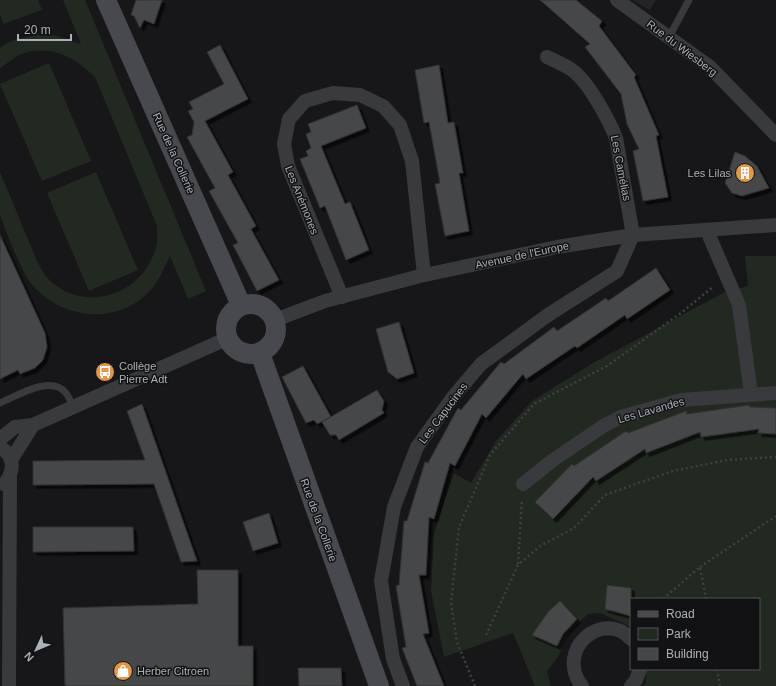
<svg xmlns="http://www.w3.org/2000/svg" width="776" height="686" viewBox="0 0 776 686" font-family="Arial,sans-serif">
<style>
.built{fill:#232426}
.green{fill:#212921}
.building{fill:#444649;stroke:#313235;filter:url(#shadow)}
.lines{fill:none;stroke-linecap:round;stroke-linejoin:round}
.path{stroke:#3e4145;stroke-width:2.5;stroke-dasharray:2 3;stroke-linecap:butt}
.lane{stroke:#383a3e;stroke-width:7}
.street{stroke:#383a3e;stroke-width:14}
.secondary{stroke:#47494e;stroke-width:20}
.labels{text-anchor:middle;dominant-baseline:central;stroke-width:3;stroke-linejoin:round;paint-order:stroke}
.street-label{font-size:11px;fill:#aab1b8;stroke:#121214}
.poi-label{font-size:11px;fill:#aab1b8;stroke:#121214;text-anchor:start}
</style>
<defs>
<filter id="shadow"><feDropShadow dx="3.5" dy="3.5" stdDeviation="0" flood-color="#0009"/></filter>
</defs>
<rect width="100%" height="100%" fill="#171719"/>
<polygon class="built" points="632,0 656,0 650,10"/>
<g class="green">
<polygon points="0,0 38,0 42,10 3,24 0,14"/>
<path d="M63,0H85L206,291L188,299L170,256C163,270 158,284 146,295C112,326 58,318 30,282C23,274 4,227 0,215C0,203 0,185 0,172L37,261C40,266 42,271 45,275C79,316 143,297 156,247C158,241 157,232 157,226L95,77C74,57 51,44 21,54C14,57 7,64 0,68V48C13,38 34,34 51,35C61,36 72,42 81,44Z"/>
<polygon points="49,63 91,161 42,181 0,84"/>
<polygon points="96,172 138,270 89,291 47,193"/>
<polygon points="745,256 776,256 776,686 643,686 646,683 646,669 759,669 759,599 631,599 631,627 600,613 588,614 569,632 558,657 547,671 551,686 535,686 513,633 444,657 431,591 434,533 454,473 471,483 496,441 532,401 593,363 723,293 748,286"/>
</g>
<g class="building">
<polygon points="136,0 162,0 154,24 144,20 140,28 134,16 131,15"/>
<polygon points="540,0 576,0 602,21 599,26 636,75 634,77 659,135 656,136 668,197 643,201 633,151 639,149 627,124 621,94 585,47 590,44"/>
<polygon points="220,45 248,99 205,121 233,172 228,175 256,226 251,229 279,280 257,291 233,245 238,243 209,191 215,188 187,137 192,135 194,122 188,111 193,109 189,102 224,84 207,52"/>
<polygon points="439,65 448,123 454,122 463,173 459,173 469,231 445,236 435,184 440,183 429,122 424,123 415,70"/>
<polygon points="357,105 366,128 321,146 345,204 350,202 369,250 346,260 325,206 320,208 300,159 308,156 306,151 311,148 306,134 311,132 308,124"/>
<polygon points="735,152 745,156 757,166 769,188 742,196 732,193 725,183"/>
<polygon points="0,235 45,333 47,347 43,360 35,368 20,374 18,370 0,379"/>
<polygon points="656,268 670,290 627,319 625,315 577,348 575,346 526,379 523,374 486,418 482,414 455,466 450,463 434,519 429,517 426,575 419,575 429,633 423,634 444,686 417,686 402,648 406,647 396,586 399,585 404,521 407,521 425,462 428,463 458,408 461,410 501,362 504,364 554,327 557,331 606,298 608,301"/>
<polygon points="399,322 414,373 397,379 388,372 376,329"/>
<polygon points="303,366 331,417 317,424 314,420 306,423 282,377"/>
<polygon points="377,390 384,401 382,410 384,413 339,440 336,435 330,435 322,422"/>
<polygon points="142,404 197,561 181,562 154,484 33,485 33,461 145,460 127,411"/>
<polygon points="749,405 750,407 776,408 776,434 758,433 759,429 701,437 700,432 646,453 645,449 596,481 593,477 553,519 535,502 572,464 574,466 626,431 628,433 686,411 687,414"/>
<polygon points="269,513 278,543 253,551 243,522"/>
<polygon points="33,527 133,527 134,551 33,552"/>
<polygon points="197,570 238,570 238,646 253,646 253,686 65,686 63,608 198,604"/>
<polygon points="607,585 631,588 631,616 605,609"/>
<polygon points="560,601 577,619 563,634 557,646 532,635 548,612"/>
<polygon points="298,668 341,668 342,686 299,686"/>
</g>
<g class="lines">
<g class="path">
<polyline points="518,564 522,499"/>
<polyline points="700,567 776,516"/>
<polyline points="663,599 700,567 706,599"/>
<polyline points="486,635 518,565 540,546 574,528 605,495 673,471 727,460 776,457"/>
<polyline points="717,669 720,686"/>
<polyline points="475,686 457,642 451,603 459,527 490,455 534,404 607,366 681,313 714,286"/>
</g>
<g class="lane">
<polyline points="669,37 689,0"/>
<path d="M0,403C17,396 51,374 66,393C69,397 71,402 73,407"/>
</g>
<g class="street">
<polyline points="617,0 710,67 776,135"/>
<polyline points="707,231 739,305 751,394"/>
<polyline points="342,297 288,166 284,144 289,119 305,101 333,93 360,95 383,106 400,125 412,161 424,275"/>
<polyline points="275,320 325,301 420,276 557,247 633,235 776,225"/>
<polyline points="0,439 15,427 33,425 226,339"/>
<path d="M0,448C16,455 14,473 4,484"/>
<polyline points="11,460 33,425"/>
<polyline points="523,484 553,460 605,425 621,417 681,400 776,393"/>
<polyline points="9,686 10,477"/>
<path d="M403,686L393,659L381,581L394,507L417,447L453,397L481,364L548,315L617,271L633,235L616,138C609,120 588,81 572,70C565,65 555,61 547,57"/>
<path d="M582,686C554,650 603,608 631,639"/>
<polyline points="631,686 636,680 640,669"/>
</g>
<g class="secondary">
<polyline points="106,0 241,305"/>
<circle cx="251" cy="329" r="25"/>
<polyline points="260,353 379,686"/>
</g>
</g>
<defs>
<g id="building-disc" transform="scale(1)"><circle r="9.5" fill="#e59543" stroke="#121214"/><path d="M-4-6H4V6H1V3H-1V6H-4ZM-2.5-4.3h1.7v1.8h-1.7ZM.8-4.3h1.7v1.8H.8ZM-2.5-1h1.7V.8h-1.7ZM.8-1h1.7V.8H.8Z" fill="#fff"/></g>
<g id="bus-disc" transform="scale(1)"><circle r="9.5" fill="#e59543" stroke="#121214"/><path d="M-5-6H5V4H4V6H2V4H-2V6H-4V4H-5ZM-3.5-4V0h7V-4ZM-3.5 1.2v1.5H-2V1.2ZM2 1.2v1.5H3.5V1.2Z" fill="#fff"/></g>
<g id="shop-disc" transform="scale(1)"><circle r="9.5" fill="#e59543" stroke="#121214"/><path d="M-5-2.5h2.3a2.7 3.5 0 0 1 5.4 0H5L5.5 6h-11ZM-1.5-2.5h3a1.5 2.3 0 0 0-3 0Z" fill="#fff"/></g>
</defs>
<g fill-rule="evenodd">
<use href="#building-disc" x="745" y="173"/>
<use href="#bus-disc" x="105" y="372"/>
<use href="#shop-disc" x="123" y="671"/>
</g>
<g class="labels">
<g class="street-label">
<text transform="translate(682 48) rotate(37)">Rue du Wiesberg</text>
<text transform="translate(174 153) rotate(66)">Rue de la Collerie</text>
<text transform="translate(621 168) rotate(79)">Les Camélias</text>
<text transform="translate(302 200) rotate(68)">Les Anémones</text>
<text transform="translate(522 255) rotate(-12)">Avenue de l'Europe</text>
<text transform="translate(651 410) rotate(-16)">Les Lavandes</text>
<text transform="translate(443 413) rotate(-53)">Les Capucines</text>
<text transform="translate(319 520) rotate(70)">Rue de la Collerie</text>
</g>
<g class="poi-label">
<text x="731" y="173" text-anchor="end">Les Lilas</text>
<text x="119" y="366">Collège<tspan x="119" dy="13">Pierre Adt</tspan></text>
<text x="137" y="671">Herber Citroen</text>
</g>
</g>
<rect x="630" y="598" width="130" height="72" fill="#121214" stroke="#4f5256"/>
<rect x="638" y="611" width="20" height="6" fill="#47494e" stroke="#4f5256"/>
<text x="666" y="618" font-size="12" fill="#aab1b8">Road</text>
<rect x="638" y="628" width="20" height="12" fill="#212921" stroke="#4f5256"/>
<text x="666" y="638" font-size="12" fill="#aab1b8">Park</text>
<rect x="638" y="648" width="20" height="12" fill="#444649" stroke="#4f5256"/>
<text x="666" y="658" font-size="12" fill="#aab1b8">Building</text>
<g transform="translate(36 650) rotate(226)" stroke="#121214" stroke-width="3" paint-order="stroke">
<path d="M0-3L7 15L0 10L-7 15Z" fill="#aab1b8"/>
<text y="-6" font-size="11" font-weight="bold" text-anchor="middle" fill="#aab1b8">N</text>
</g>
<path d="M18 34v6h53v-6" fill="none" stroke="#aab1b8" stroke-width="2"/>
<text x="24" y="34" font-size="12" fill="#aab1b8" stroke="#121214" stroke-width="3" paint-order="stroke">20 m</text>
</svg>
